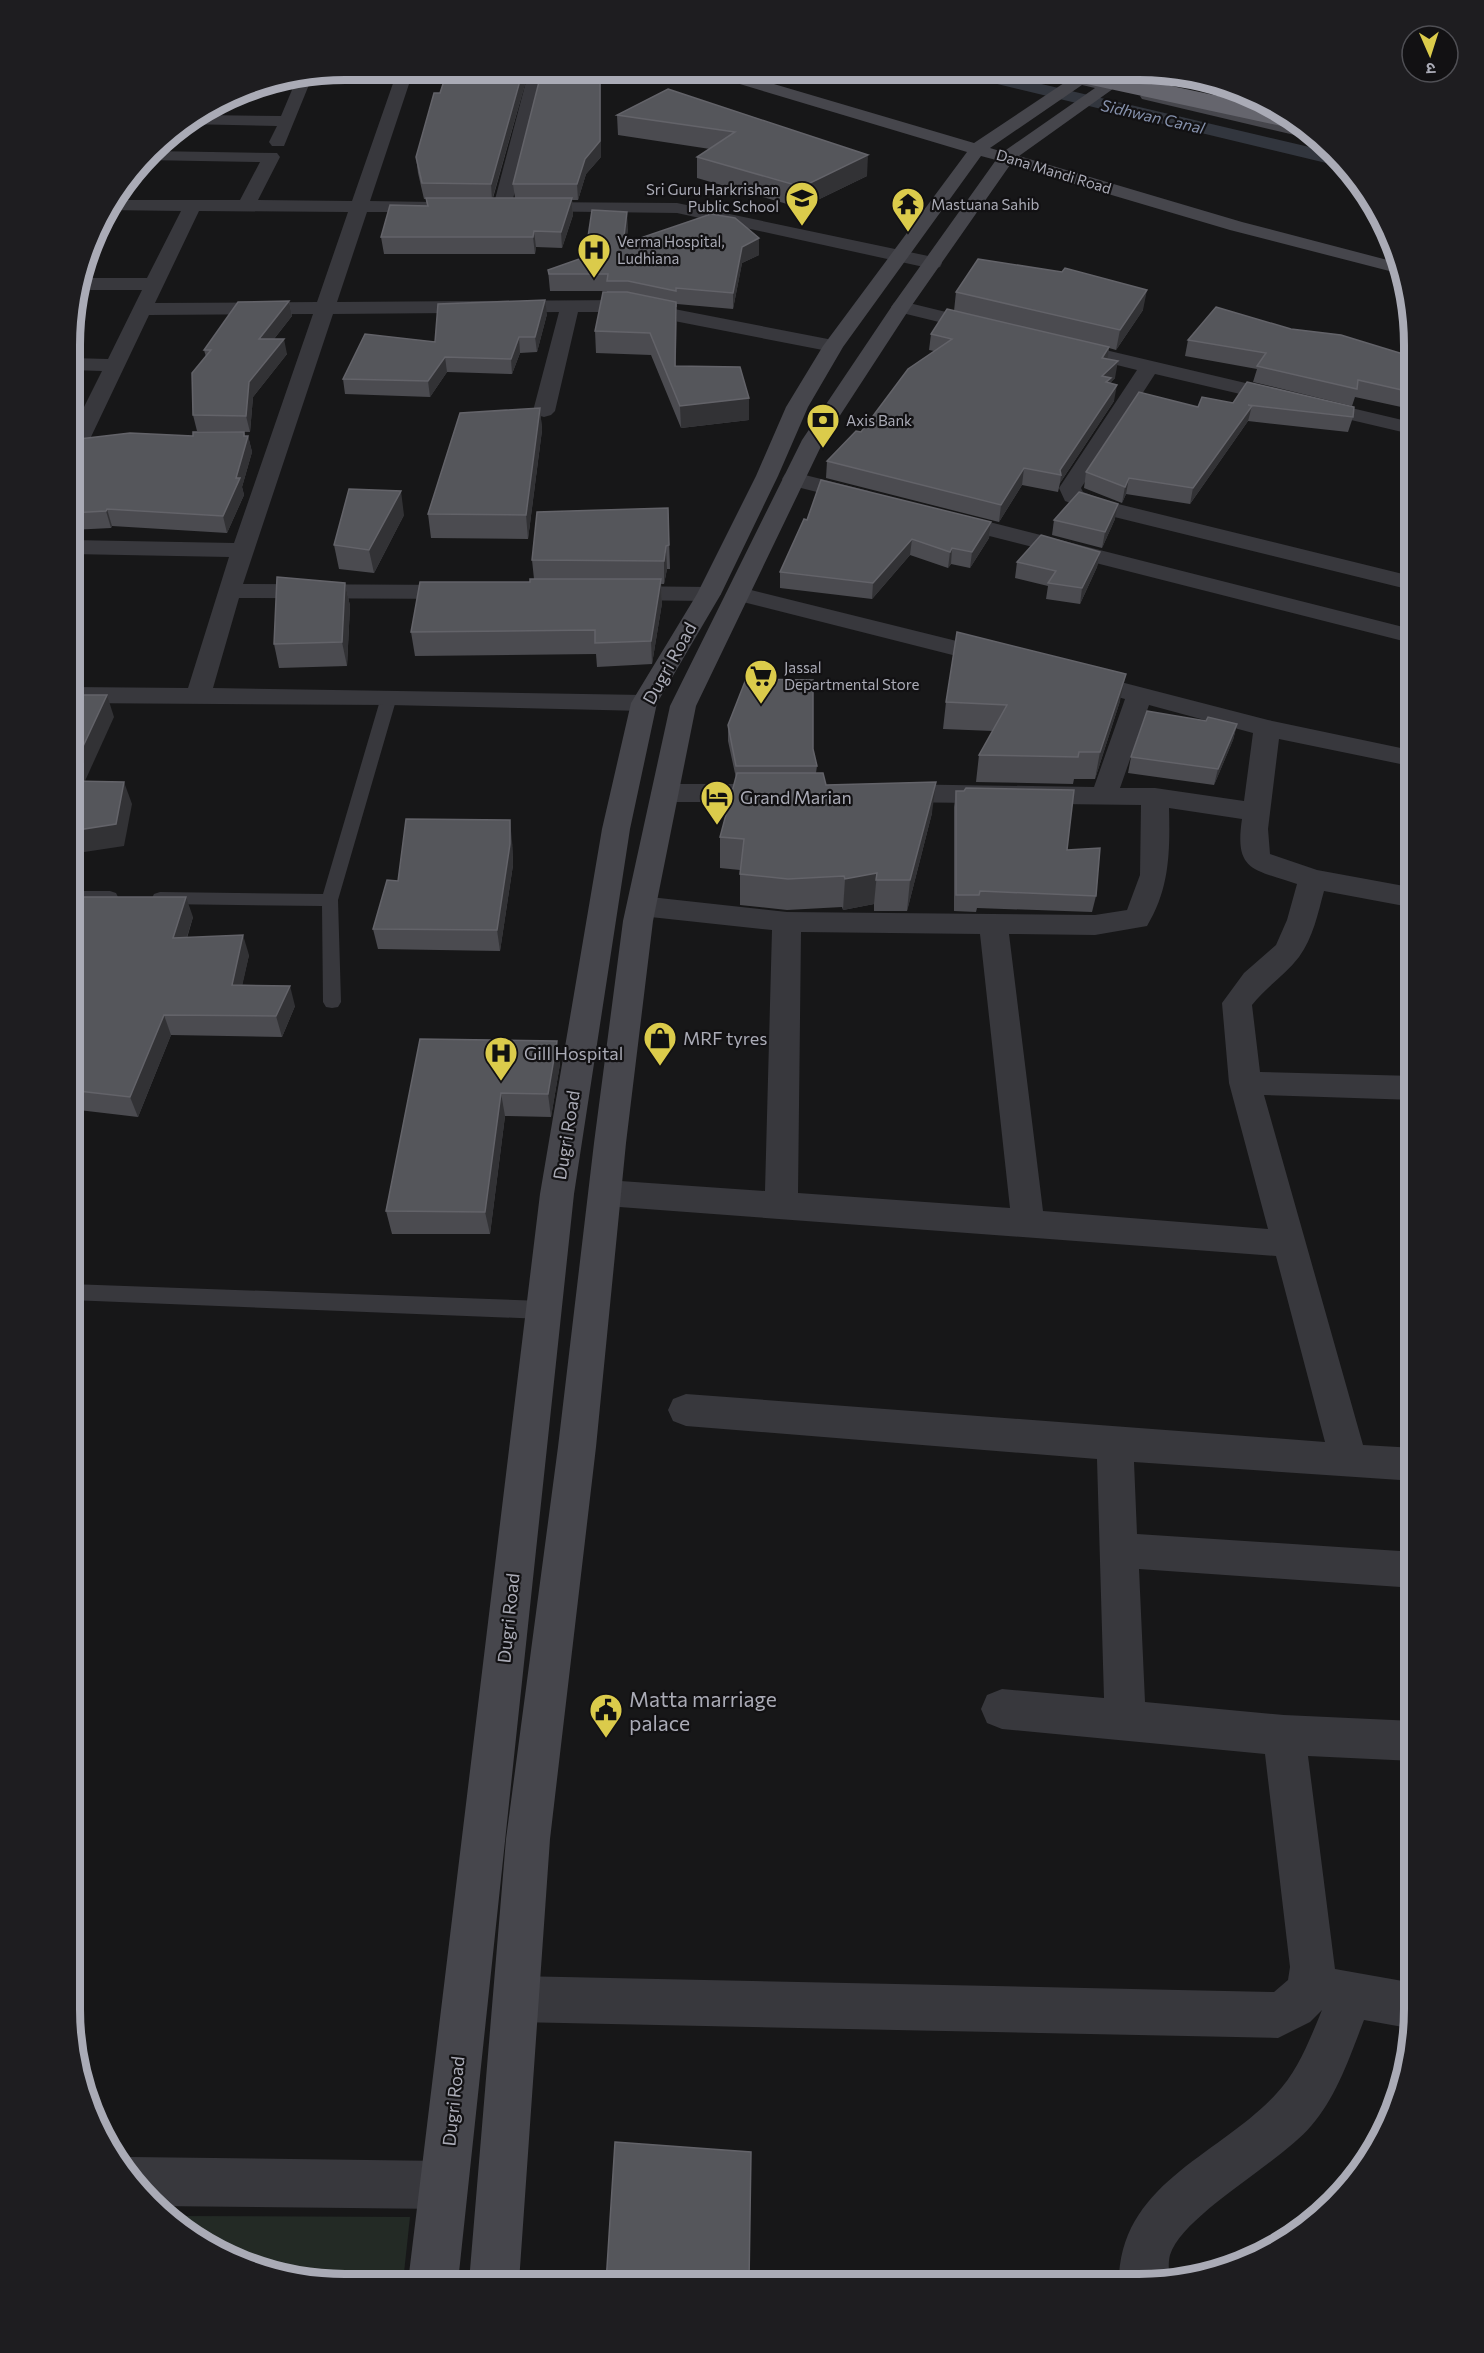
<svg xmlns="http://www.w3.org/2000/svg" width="1484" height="2353" viewBox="0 0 1484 2353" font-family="Commissioner,'Noto Sans Devanagari',sans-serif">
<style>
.green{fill:#232a25}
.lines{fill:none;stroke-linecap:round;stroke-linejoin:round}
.canal{fill:#32363e;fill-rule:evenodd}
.lane{fill:#38383d;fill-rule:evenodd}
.street{fill:#38383d;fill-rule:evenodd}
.secondary{fill:#46464c;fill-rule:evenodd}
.highway-bridge{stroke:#65656d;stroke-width:16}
.wall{fill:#4b4b50}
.shaded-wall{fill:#323235}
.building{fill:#55565b;stroke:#636369;stroke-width:1.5}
.labels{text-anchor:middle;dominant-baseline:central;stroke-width:4.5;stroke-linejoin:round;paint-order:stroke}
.far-street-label{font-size:15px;fill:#aaabb6;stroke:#121113}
.far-poi-label{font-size:15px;fill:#aaabb6;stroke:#121113;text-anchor:start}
.far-water-label{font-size:16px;font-style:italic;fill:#8692ad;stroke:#121113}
.street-label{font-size:18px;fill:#aaabb6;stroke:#121113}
.poi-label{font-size:18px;fill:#aaabb6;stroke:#121113;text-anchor:start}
.near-poi-label{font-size:21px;fill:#aaabb6;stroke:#121113;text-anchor:start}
.rim{fill:none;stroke:#aaabb6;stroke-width:8}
</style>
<rect width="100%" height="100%" fill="#171718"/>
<polygon class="green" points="166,2216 410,2217 403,2282 309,2282 239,2263 177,2227"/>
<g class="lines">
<polygon class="canal" points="955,71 986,71 1335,153 1347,166 1343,167 964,76 958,75"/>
<g class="lane">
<polygon points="389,692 397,697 338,900 341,1002 338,1007 332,1008 326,1007 323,1002 322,906 160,904 154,902 152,898 154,894 160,892 323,894 381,697"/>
<polygon points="71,891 110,891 116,893 118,897 116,901 110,903 71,903"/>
<polygon points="70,1284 543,1301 550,1304 553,1310 550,1316 543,1319 70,1300"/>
</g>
<g class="street">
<path d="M398,69H414L370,201L433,202L439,203L442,207L439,211L433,212H367L337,302L628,300L833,340L840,342L843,346L840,350L833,352L628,312H578L555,411L551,415L544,417L537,415L533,411L559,312L333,314L243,584L464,585L472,587L476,592L472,597L464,599L239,598L213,688L644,695L653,697L657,703L653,709L644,711L389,705L71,703V687L188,688L229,557L71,554V540L234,543L313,314L149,315L90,439L87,444L79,445L71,444V433L102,371L71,370V358L108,359L142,290H79L81,278H147L181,211L107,210L115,200H240L260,162L145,160L152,151L277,153L280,157L258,200L352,201ZM199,211L348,212L317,302L155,303Z"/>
<polygon points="529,70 545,70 511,207 508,211 496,211 493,207"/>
<polygon points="313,75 284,146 272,146 269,142 277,126 185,124 199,115 281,116 297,78"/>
<polygon points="526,202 677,203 933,257 940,259 942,263 940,267 933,269 677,213 520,211 517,207 520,203"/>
<polygon points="901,301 991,323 994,327 991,331 984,333 894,311 891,307 894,303"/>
<polygon points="1063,340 1415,423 1415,435 1155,374 1081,488 1083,492 1110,502 1415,577 1415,591 1094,512 1065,501 1059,488 1137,370 1056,350 1053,346 1056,342"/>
<polygon points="793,472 869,491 872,496 869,501 861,503 785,484 782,479 785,474"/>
<polygon points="946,511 1415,630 1415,644 938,523 935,518 938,513"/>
<polygon points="617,586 709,587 717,589 721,594 717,599 709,601 617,600 609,598 605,593 609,588"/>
<polygon points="739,587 1005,653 1009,658 1005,663 996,666 731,599 727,594 731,589"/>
<path d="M1078,671L1268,720L1415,751V767L1279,739L1268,829L1270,854L1317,870L1415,888V908L1324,891C1318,913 1313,938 1299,957C1285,975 1266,987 1252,1005L1260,1072L1415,1076V1100L1264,1095L1363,1445L1415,1448V1481L1134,1462L1137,1534L1415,1552V1588L1139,1569L1145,1702L1284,1715L1414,1721V1761L1308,1756L1335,1969L1414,1983V2029L1364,2020C1350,2056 1337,2096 1311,2126C1280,2163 1183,2214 1170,2255C1168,2262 1169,2271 1169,2278L1140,2284L1119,2283C1119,2183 1219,2156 1276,2094C1298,2071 1310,2039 1322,2010L1310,2022L1278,2038L516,2022L500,2015L493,1999L500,1983L516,1976L1274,1992L1288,1980L1290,1967L1265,1754L1002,1729L987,1723L981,1709L987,1695L1002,1689L1104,1698L1097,1459L686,1426L673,1421L668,1410L673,1399L686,1394L1325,1442L1276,1256L606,1206L594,1202L589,1193L594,1184L606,1180L765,1191L772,930L641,916L631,913L627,906L631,899L641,896L787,912L1095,915L1127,910L1140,875L1141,805L889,802L879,799L875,793L879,787L889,784L1094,787L1125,699L1069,684L1065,679L1069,674ZM1149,705L1253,733L1244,801L1155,788H1120ZM1169,808L1242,819C1234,872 1254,869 1297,884L1287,920L1276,945L1244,973L1222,1003L1229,1083L1268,1229L1043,1211L1009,934L1095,935L1147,926C1170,888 1170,851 1169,808ZM801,932L980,934L1010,1208L798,1193Z"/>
<polygon points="665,784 777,784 787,787 791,793 787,799 777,802 665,802 655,799 651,793 655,787"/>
<polygon points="131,2157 444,2161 461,2168 468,2185 461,2202 444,2209 155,2206 126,2176 118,2162"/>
</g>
<g class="secondary">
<path d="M701,70H726L974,143L1067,81L1040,74L1038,71H1066L1077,74L1081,71H1100L1093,78L1103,83L1119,71H1138L1019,156L1242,222L1399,263L1401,274L1230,230L1010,165L910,308L824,440L696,706L653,921L626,1143L596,1447L550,1839L519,2282H469L506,1839L558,1447L594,1143L623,921L670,706L802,440L894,303L996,160L981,156L843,347L808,407L778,476L721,594L657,703L630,829L574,1194L458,2282H408L540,1194L602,829L631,703L697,594L756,476L786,407L823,346L967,152L703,73ZM1082,85L1095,88L1003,152L990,148Z"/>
<polygon points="1148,91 1310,128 1320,139 1316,140 1142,99 1140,96"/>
</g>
<polyline class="highway-bridge" points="1064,71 1301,122"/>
</g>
<g class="wall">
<polygon points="448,69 529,70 493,198 515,198 513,184 601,157 586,174 578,200 572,200 573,215 562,248 536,247 535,254 384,254 381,237 427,206 426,199 424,199 418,173 416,157 440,93"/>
<polygon points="668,89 867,176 801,208 697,178 697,157 710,149 618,135 617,115"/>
<polygon points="628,228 626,243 759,238 759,255 742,263 733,309 677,304 677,307 676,307 676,366 749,420 681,428 651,355 596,353 595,331 607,291 550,291 548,270 585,257"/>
<polygon points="956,292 1143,310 1116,350 1109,348 1107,359 1115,378 1110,383 1114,401 1060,483 1058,492 1022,485 999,522 826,478 827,461 861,432 934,351 929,350 931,334 954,311"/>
<polygon points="289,301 292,316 274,339 287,354 253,397 250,432 197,431 193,415 206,357 204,350"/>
<polygon points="547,314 537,352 520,353 512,374 447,372 430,397 345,394 343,379 435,342"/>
<polygon points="1291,329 1415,356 1415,410 1355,397 1352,406 1253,382 1257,369 1185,356 1188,340"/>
<polygon points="1233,403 1353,417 1348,432 1248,421 1190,504 1126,494 1122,503 1084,488 1086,472 1198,407"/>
<polygon points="540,408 542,430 528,539 431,538 428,514"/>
<polygon points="244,432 245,436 248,436 252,452 242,487 244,495 227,533 112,526 111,528 71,530 71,440 193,436"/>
<polygon points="668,508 670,569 667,569 664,584 661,584 662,603 652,664 597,667 596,654 415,656 411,632 530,582 534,579 532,560"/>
<polygon points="404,515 374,573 339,569 334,545"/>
<polygon points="1115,519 1102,548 1052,535 1054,520"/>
<polygon points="807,520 991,522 989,538 970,568 951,564 948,568 910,555 872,599 780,588 780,572"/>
<polygon points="1100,552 1097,567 1080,604 1046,599 1048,586 1015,578 1017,562"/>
<polygon points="345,583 350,606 347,666 279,668 274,644"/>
<polygon points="1120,701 1095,779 1074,779 1073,784 976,782 979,755 993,731 943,729 946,702"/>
<polygon points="1206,721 1237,724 1233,740 1214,785 1128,773 1131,757"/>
<polygon points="728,725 813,749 817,766 816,773 826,785 932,813 907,911 874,911 874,904 843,910 842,907 787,910 740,905 740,870 720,868 720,837 736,778 728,741"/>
<polygon points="956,791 1067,850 1096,896 1092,912 977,908 976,912 954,911 954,807"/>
<polygon points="512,841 513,865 500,951 378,949 373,929 398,881"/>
<polygon points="193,917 187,938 249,955 242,985 295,1006 282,1037 171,1035 138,1117 70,1109 70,929"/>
<polygon points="420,1039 557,1041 560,1064 551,1117 505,1116 490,1234 392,1234 386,1211"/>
</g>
<g class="shaded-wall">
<polygon points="523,70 529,70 492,200 491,184"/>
<polygon points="600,70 601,70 601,157 586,174 578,200 577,184"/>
<polygon points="868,155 867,176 801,208 802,187"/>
<polygon points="572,198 573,215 562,248 561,232"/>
<polygon points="627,212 628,228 624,261 623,244"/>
<polygon points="534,231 536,247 535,254 533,237"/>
<polygon points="759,238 759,255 742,263 733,309 733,293 742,247"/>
<polygon points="1147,290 1143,310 1116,350 1120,330"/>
<polygon points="545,300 547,314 537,352 535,337"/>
<polygon points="289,301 292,316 262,354 259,339"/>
<polygon points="676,302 677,324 675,389 675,366"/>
<polygon points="519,337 520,353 512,374 511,359"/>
<polygon points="284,339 287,354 253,397 250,432 246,416 249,382"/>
<polygon points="1109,347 1107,364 1102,358"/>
<polygon points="445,357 447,372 430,397 428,381"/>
<polygon points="1118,361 1115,378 1110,383 1108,395 1102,376"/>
<polygon points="1117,385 1114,401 1060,483 1061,475 1060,470"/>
<polygon points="749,398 749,420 681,428 680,406"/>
<polygon points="1252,406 1248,421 1190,504 1193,488"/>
<polygon points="540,408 542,430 528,539 526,515"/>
<polygon points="244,432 246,442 248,436 252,452 242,487 244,495 227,533 223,516 236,478"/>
<polygon points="1024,468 1022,485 999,522 1001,505"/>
<polygon points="1129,478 1126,494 1122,503 1125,487"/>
<polygon points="401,491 404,515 374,573 369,550"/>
<polygon points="1118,504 1115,519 1102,548 1105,532"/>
<polygon points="107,509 112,526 111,528 106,511"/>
<polygon points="991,522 989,538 970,568 972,552"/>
<polygon points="912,539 910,555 872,599 873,583"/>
<polygon points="666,546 667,569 664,584 664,561"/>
<polygon points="952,548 951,564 948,568 950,552"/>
<polygon points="1100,552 1097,567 1080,604 1082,588"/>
<polygon points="661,579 662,603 652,664 651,641"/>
<polygon points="345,583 350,606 347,666 342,642"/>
<polygon points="1126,674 1120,701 1095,779 1100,752"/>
<polygon points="107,695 114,717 75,803 71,792 71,772"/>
<polygon points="1237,724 1233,740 1214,785 1218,769"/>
<polygon points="124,782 132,804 124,846 71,854 71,831"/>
<polygon points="936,782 932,813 907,911 910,880"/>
<polygon points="510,820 512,841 513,865 500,951 497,930"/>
<polygon points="877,873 874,904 843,910 845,879"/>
<polygon points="186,897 193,917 180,959 173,938"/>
<polygon points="243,935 249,955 238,1005 232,985"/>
<polygon points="290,986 295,1006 282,1037 276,1016"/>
<polygon points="164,1015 171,1035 138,1117 130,1097"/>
<polygon points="557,1041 560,1064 551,1117 548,1094"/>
<polygon points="501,1093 505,1116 490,1234 485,1212"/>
</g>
<g class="building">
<polygon points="448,69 523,70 491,184 422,183 416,157 434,93 440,93"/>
<polygon points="542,70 600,70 600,141 585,159 577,184 513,184"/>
<polygon points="668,89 868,155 802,187 697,157 735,132 617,115"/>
<polygon points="426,198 572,198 561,232 534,231 533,237 381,237 390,205 428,206"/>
<polygon points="592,210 627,212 623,244 711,214 735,218 759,238 742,247 733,293 676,288 676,291 628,281 607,281 608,274 549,274 548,270 585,257"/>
<polygon points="978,259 1062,272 1065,268 1147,290 1120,330 956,292"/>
<polygon points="603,292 627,292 676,302 675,366 740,367 749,398 680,406 650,333 595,331"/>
<polygon points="545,300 535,337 519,337 511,359 445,357 428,381 343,379 365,334 435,342 438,304"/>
<polygon points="289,301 259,339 284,339 249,382 246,416 193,415 192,373 211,350 204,350 238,302"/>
<polygon points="1216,307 1291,329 1341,335 1403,354 1415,356 1415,393 1358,380 1357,389 1257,366 1266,353 1188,340"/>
<polygon points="947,309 1109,347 1102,358 1118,361 1102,376 1111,378 1106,382 1117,385 1060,470 1061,475 1024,468 1001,505 827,461 856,431 861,432 908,369 952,339 931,334"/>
<polygon points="1247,382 1354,407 1353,417 1248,405 1252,406 1193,488 1129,478 1125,487 1086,472 1139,392 1198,407 1202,397 1233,403"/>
<polygon points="540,408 526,515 428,514 460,413"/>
<polygon points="193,432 244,432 244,436 248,436 236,478 240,478 223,516 107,509 106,511 71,513 71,440 130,433 193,436"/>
<polygon points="821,480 991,522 972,552 952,548 950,552 912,539 873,583 780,572 804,519 807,520"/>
<polygon points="349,489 401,491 369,550 334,545"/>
<polygon points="1079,492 1118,504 1105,532 1054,520"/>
<polygon points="668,508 669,545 666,546 664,561 532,560 537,512"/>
<polygon points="1041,535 1100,552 1082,588 1048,583 1056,571 1017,562"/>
<polygon points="277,577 345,583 342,642 274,644"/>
<polygon points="530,579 661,579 651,641 595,643 595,630 411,632 420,582 530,582"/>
<polygon points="957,632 1126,674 1100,752 1079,752 1078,757 979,755 1007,705 946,702"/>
<polygon points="746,679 813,680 813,749 817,766 736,766 728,725"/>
<polygon points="71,695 107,695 71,772"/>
<polygon points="1147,711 1206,721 1208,717 1237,724 1218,769 1131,757"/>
<polygon points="737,773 823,773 826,785 936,782 910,880 876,880 877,873 845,879 844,876 788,879 740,874 744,839 720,837"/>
<polygon points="71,781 124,782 116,824 71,831"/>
<polygon points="966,788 1074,790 1067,850 1100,848 1096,896 980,891 979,895 956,895 956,791 964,791"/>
<polygon points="406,819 510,820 510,844 497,930 373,929 387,880 398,881"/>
<polygon points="83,897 186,897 173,938 243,935 232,985 290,986 276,1016 164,1015 130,1097 70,1090 70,1024 75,1013 70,1013 70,929"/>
<polygon points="420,1039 557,1041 548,1094 501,1093 485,1212 386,1211"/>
<polygon points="615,2142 751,2152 749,2283 606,2283"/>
</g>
<defs>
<g id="school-pin" transform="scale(1.725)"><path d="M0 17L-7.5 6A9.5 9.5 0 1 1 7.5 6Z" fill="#dbcb4b" stroke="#121113"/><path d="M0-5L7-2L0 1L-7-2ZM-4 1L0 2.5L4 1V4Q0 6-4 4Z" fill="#111"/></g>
<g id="temple-pin" transform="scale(1.725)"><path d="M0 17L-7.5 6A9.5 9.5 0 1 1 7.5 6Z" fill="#dbcb4b" stroke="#121113"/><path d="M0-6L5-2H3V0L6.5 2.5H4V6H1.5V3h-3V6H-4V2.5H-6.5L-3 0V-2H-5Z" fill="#111"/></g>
<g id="hospital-pin" transform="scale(1.725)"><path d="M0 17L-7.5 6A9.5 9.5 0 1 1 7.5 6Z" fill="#dbcb4b" stroke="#121113"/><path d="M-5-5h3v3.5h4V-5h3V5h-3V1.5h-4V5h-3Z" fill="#111"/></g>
<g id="bank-pin" transform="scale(1.725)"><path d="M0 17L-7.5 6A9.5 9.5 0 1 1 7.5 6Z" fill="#dbcb4b" stroke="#121113"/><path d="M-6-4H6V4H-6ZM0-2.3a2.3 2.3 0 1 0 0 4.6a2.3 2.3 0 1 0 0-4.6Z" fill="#111"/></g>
<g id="supermarket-pin" transform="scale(1.725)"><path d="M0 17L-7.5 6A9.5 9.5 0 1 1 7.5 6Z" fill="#dbcb4b" stroke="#121113"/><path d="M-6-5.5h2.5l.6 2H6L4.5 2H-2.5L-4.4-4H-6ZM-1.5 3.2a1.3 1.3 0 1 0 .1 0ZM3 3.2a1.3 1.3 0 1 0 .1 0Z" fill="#111"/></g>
<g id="hotel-pin" transform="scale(1.725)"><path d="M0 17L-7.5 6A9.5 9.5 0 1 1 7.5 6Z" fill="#dbcb4b" stroke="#121113"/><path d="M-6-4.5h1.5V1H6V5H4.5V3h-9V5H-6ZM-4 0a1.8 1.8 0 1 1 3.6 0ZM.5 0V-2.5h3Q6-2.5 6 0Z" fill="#111"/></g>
<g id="shop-pin" transform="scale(1.725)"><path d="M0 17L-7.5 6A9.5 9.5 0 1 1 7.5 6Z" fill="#dbcb4b" stroke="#121113"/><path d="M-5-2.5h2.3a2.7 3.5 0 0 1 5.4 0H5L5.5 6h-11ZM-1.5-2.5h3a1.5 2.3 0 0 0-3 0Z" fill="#111"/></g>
<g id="civic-pin" transform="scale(1.725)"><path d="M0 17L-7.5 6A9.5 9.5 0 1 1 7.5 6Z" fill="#dbcb4b" stroke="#121113"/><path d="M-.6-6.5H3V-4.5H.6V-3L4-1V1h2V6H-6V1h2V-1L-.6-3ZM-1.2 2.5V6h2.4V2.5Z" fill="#111"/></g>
</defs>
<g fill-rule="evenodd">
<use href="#school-pin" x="802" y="198"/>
<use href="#temple-pin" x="908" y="204"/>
<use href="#hospital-pin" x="594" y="250"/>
<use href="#bank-pin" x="823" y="420"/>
<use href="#supermarket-pin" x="761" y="676"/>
<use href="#hotel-pin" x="717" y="797"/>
<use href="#shop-pin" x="660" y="1038"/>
<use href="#hospital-pin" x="501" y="1053"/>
<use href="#civic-pin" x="606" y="1710"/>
</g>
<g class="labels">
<g class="far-street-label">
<text transform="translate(1054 171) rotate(17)">Dana Mandi Road</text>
</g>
<g class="far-poi-label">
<text x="779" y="189" text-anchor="end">Sri Guru Harkrishan<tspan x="779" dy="17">Public School</tspan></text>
<text x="931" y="204">Mastuana Sahib</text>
<text x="617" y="241">Verma Hospital,<tspan x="617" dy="17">Ludhiana</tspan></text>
<text x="846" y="420">Axis Bank</text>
<text x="784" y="667">Jassal<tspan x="784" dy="17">Departmental Store</tspan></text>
</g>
<g class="far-water-label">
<text transform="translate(1153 116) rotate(13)">Sidhwan Canal</text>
</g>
<g class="street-label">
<text transform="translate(669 663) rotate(-61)">Dugri Road</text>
<text transform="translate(566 1135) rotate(-81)">Dugri Road</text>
<text transform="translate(508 1618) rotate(-84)">Dugri Road</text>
<text transform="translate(453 2101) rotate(-84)">Dugri Road</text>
</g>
<g class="poi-label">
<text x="740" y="797">Grand Marian</text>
<text x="683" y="1038">MRF tyres</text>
<text x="524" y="1053">Gill Hospital</text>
</g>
<g class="near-poi-label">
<text x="629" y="1698">Matta marriage<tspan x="629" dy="24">palace</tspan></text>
</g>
</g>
<path d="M0 0H1484V2353H0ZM345 80H1139A265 265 0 0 1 1404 345V2009A265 265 0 0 1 1139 2274H345A265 265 0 0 1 80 2009V345A265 265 0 0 1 345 80Z" fill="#1e1d20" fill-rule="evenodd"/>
<path class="rim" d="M345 80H1139A265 265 0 0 1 1404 345V2009A265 265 0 0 1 1139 2274H345A265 265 0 0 1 80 2009V345A265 265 0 0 1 345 80Z"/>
<g transform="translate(1430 54) rotate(177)"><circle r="28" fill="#121113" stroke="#4f4f54" stroke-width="1.5"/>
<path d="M0-4.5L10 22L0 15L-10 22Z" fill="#dbcb4b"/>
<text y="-9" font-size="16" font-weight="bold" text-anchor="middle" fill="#aaabb6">उ</text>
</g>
</svg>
